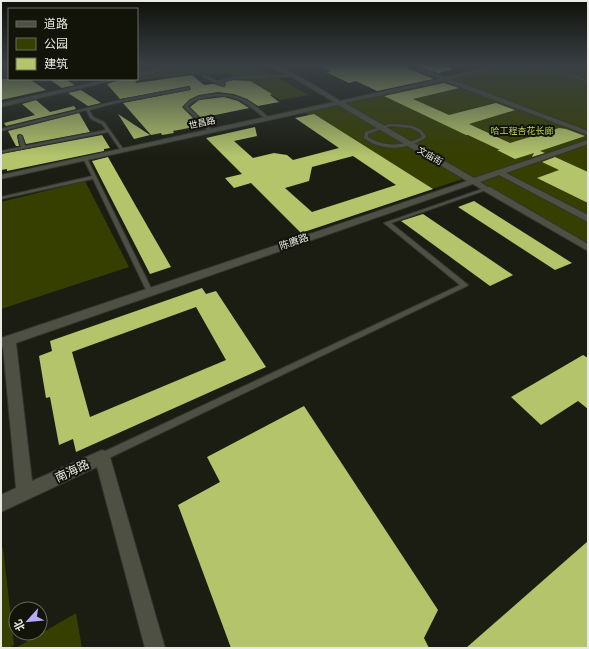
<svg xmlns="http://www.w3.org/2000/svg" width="589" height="649" viewBox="0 0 589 649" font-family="'Fira Sans Condensed','Noto Sans SC',sans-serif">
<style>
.green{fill:#363f00}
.building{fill:#b3c46b;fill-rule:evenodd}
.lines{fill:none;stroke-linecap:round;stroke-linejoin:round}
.lane-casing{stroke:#33342f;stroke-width:2}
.street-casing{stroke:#33342f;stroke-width:2}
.secondary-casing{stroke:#33342f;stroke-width:2}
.path{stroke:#5a5c52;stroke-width:1;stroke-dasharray:1.5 1;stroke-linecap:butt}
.lane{fill:#4d5043;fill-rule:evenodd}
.street{fill:#4d5043;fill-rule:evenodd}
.secondary{fill:#4d5043;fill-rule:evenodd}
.labels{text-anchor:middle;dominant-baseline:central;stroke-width:4;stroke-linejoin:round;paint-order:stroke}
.far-street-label{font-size:9px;fill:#e8eae3;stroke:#121409}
.far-park-label{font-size:9px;fill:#bace56;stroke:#121409}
.street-label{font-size:10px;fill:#e8eae3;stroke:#121409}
.near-street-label{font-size:12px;fill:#e8eae3;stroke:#121409}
</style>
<rect width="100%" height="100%" fill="#1b1d12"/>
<g class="green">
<path d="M185,66H255L309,95L280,100C268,93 255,83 242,78C220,68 163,77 137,81L134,79Z"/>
<polygon points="506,66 571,66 588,70 588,243 469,177 426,191 299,109"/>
<polygon points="85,181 129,267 1,309 1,202"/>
<polygon points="3,548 14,645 9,648 1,648 1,549"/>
<polygon points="76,613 82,648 16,648"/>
</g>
<g class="building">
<polygon points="320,66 407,66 407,68 434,79 377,91 356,81 349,83 326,72 331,71"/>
<polygon points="416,66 451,66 451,70 438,73"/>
<polygon points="192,75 204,85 214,84 223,87 226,85 225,82 233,80 250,81 272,94 270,95 279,102 258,106 247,99 234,94 218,92 199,95 190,99 182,107 194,119 188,120 194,127 173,131 174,133 162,135 161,133 151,135 123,103 190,90 190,86 120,99 107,84 121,79 135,79 136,83"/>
<polygon points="1,79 29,79 46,90 1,100"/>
<polygon points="49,79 65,79 75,85 62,88"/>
<polygon points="444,83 459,88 413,99 449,115 496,103 515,110 469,124 510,143 559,128 566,129 585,136 540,151 545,153 532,157 534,153 515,159 497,150 500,150 468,135 466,135 384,96"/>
<polygon points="81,90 101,103 88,106 68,93"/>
<polygon points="224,97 238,101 249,108 201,118 190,107 199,100"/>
<polygon points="36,100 50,112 74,106 76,109 6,126 4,123 35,115 22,104"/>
<polygon points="79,113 90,132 26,144 23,136 19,134 17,136 19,146 16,146 8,131"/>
<polygon points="118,114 150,135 134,139"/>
<path d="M314,114L433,189L301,233L251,183L234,188L225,178L242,174L206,138L255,127L257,136L234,141L253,158L274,153L287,155L293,160L339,148L295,118ZM353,156L396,185L312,212L285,188L309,181L312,167Z"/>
<polygon points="102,135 110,148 104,149 104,151 7,171 7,169 1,170 1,154"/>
<polygon points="108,157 137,208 171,267 150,274 92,161"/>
<polygon points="555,157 588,172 588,203 537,178 559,170 542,162"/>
<polygon points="474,201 572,263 555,270 458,207"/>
<polygon points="423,214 513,275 490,286 401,221"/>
<path d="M202,288L206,294L216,291L266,367L76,452L73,439L59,445L50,397L46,398L39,356L52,351L50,341ZM196,307L226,360L90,417L72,352Z"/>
<polygon points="583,355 588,358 588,409 578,401 541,425 511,397"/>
<polygon points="304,406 438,610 424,638 429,648 231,648 178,505 220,482 207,457"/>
<polygon points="588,541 588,648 466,648"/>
</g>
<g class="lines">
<g class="lane-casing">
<g id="lane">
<polygon points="536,66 539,66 588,80 588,82"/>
<polygon points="574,66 577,66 588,68 588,70"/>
<polygon points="204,75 217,81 233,77 294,75 296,76 233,79 220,82 225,84 224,86 203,77"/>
<polygon points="189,87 190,89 116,103 89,110 93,117 104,122 124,150 123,151 121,151 108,132 1,153 1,151 21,147 18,136 20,135 22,136 25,146 106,130 102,124 91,119 86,110 1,131 1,129 116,101"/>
<path d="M218,94C242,94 253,103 270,119L267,120C244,101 235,91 204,98C197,99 191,101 188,107L213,131L210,132L184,107C191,96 206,95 218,94Z"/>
<path d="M390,124C403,125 420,123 426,137C409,150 381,152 364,138L365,132ZM390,126L411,128L420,133L422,137C403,146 386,148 368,137V134Z"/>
<polygon points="83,157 87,158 153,292 152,294 148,294 147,292 93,179 1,199 1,197 92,176 83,158"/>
<polygon points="485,188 489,189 391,223 467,284 468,285 467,286 105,460 102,461 99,460 97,457 99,454 460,285 384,223"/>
</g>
</g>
<g class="street-casing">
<g id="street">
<polygon points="172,66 179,66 137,77 137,73"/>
<path d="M269,66C283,64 326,92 340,101L439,79L408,67V66H413L445,77L496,66H503V67L450,79L588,131V135L444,81L345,103L474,178L588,140V144L506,173L588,215V222L499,175L480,182L491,189L490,191H484L473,184L16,343L32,481L102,450L108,452L110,457L165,648H145L97,467L1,512V495L16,488L3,347L1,348V338L467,181L338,105L1,179V175L334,102L292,77Z"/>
<polygon points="110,79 120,79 1,107 1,103"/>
</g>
</g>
<g class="secondary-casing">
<polygon id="secondary" points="484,187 490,187 588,244 588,251 484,191 483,189"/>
</g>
<polyline class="path" points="189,66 185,71 199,73"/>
<use href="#lane" class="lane"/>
<use href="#street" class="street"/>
<use href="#secondary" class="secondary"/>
</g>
<linearGradient id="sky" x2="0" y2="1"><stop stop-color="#0f100a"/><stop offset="0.42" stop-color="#394044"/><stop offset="1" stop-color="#394044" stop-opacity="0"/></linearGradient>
<rect width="589" height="156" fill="url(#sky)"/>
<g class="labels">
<g class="far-street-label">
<text transform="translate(202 123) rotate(-12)">世昌路</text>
<text transform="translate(430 156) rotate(30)">文庙街</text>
</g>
<g class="far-park-label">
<text x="522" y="131">哈工程杏花长廊</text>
</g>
<g class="street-label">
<text transform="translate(294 242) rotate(-19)">陈赓路</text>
</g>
<g class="near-street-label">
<text transform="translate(72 471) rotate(-25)">南海路</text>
</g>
</g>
<rect width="589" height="649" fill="none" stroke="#e8eae3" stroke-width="4"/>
<rect x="8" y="8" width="130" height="72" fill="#121409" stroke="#686a60"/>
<rect x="16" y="21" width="20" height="6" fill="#4d5043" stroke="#686a60"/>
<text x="44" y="28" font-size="12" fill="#e8eae3">道路</text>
<rect x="16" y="38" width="20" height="12" fill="#363f00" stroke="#686a60"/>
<text x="44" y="48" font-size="12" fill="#e8eae3">公园</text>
<rect x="16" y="58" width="20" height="12" fill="#b3c46b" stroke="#686a60"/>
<text x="44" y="68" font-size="12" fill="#e8eae3">建筑</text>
<g transform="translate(28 621) rotate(243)"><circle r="19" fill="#121409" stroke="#686a60"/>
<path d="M0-3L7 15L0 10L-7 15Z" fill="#b5acf9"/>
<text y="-6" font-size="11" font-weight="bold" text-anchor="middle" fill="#e8eae3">北</text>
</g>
</svg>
